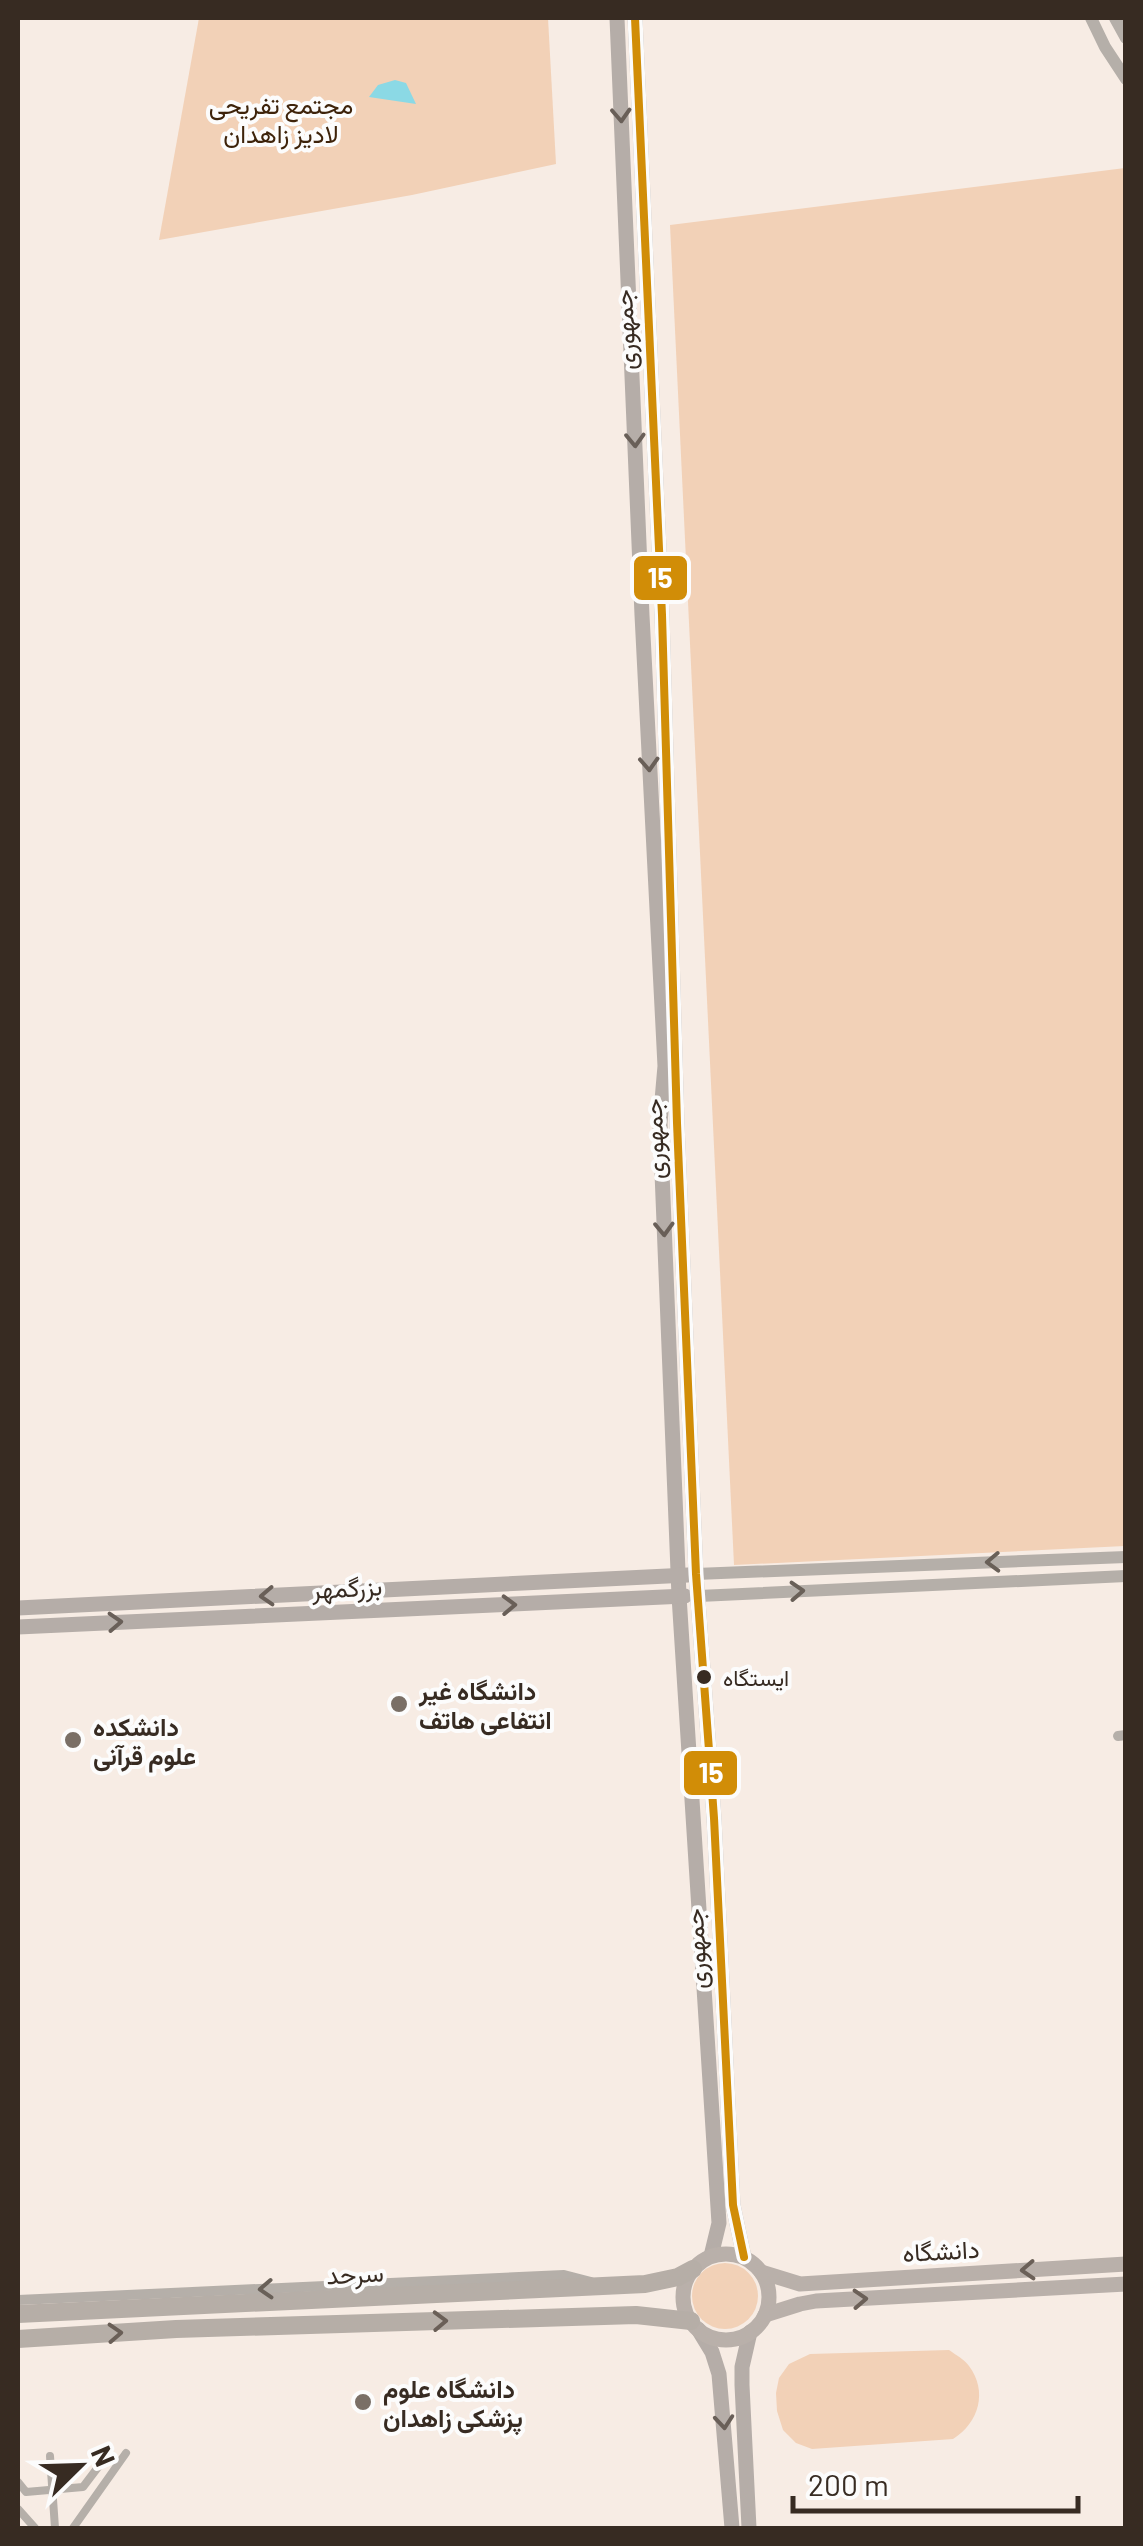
<svg xmlns="http://www.w3.org/2000/svg" width="1143" height="2546" viewBox="0 0 1143 2546" font-family="Barlow,Vazirmatn,sans-serif">
<style>
.green{fill:#f2d1b7}
.water{fill:#8bd9e5}
.lines{fill:none;stroke-linecap:round;stroke-linejoin:round}
.pedestrian{stroke:#b5afa9;stroke-width:8}
.minor{stroke:#b5afa9;stroke-width:10}
.tertiary{stroke:#b5afa9;stroke-width:12}
.secondary{stroke:#b5ada8;stroke-width:15}
.primary{stroke:#b9b0aa;stroke-width:15}
.trunk{stroke:#b6aea7;stroke-width:18}
.bus-1-casing{stroke:#fcfcfc;stroke-width:15}
.bus-1{stroke:#d18d07;stroke-width:8}
.oneway{stroke:#695f58}
.oneway2{stroke:#696058}
.oneway3{stroke:#6b6058}
.oneway4{stroke:#6a5f57}
.bus-dot{fill:#372b22;stroke:#fcfcfc;stroke-width:4}
.poi-dot{fill:#7a6f66;stroke:#fcfcfc;stroke-width:4}
.labels{text-anchor:middle;dominant-baseline:central;stroke-width:8;stroke-linejoin:round;paint-order:stroke}
.bus-label{font-size:22px;fill:#372b22;stroke:#fcfcfc;text-anchor:start}
.park-label{font-size:25px;fill:#3e230a;stroke:#fcfcfc}
.street-label{font-size:25px;fill:#372b22;stroke:#fcfcfc}
.poi-label{font-size:25px;font-weight:bold;fill:#372b22;stroke:#fcfcfc;text-anchor:start}
.line-badge{stroke:#fcfcfc;stroke-width:4}
.badge-label{font-size:28px;text-anchor:middle;font-weight:bold;fill:#fff}
</style>
<rect width="100%" height="100%" fill="#f7ece4"/>
<g class="green">
<polygon points="199,18 548,18 556,164 412,195 159,240"/>
<polygon points="1125,168 1125,1546 734,1565 670,225"/>
<circle cx="725" cy="2296" r="33"/>
<path d="M949,2350C956,2355 964,2359 969,2366C988,2391 979,2423 953,2439L812,2449L796,2443L783,2430L777,2411L776,2393L779,2378L789,2364L810,2354Z"/>
</g>
<polygon class="water" points="395,80 406,83 416,104 369,97 378,85"/>
<g class="lines">
<g class="pedestrian">
<polyline points="50,2456 55,2528"/>
<polyline points="18,2482 26,2492 83,2487 108,2454"/>
<polyline points="18,2509 35,2528"/>
<polyline points="73,2528 126,2453"/>
</g>
<g class="minor">
<polyline points="1118,1736 1126,1735"/>
<polyline points="18,2300 564,2275 591,2282"/>
</g>
<g class="tertiary">
<polyline points="1091,18 1105,47 1126,79"/>
<polyline points="1115,18 1126,38"/>
<polyline points="696,1574 1126,1557"/>
<polyline points="699,1596 1126,1576"/>
</g>
<g class="secondary">
<polyline points="617,18 642,615 665,1066 660,1123 679,1596 719,2223 711,2256"/>
<polyline points="635,18 662,615 677,1123 696,1574 714,1818 733,2205 744,2257"/>
<polyline points="18,1608 688,1575"/>
<polyline points="18,1627 685,1596"/>
<polyline points="698,2329 712,2352 719,2374 732,2528"/>
<polyline points="749,2528 742,2385 742,2367 750,2332"/>
</g>
<g class="primary">
<circle cx="726" cy="2297" r="43"/>
<polyline points="761,2272 800,2284 1126,2264"/>
<polyline points="765,2315 800,2304 816,2301 1126,2284"/>
</g>
<g class="trunk">
<polyline points="18,2314 645,2284 678,2277 693,2269"/>
<polyline points="18,2339 176,2329 636,2315 691,2321"/>
</g>
<g class="bus-1-casing">
<polyline id="bus-1" points="635,18 662,615 677,1123 696,1574 714,1818 733,2205 744,2257"/>
</g>
<use href="#bus-1" class="bus-1"/>
</g>
<defs><path id="oneway-chevron" d="M-2-3.5L2.5 0L-2 3.5" fill="none" stroke-width="1.6" stroke-linecap="round" stroke-linejoin="round" transform="scale(2.5)"/></defs>
<g class="oneway">
<use href="#oneway-chevron" transform="translate(621 115) rotate(87)"/>
<use href="#oneway-chevron" transform="translate(635 440) rotate(88)"/>
<use href="#oneway-chevron" transform="translate(649 764) rotate(87)"/>
<use href="#oneway-chevron" transform="translate(664 1229) rotate(88)"/>
<use href="#oneway-chevron" transform="translate(267 1596) rotate(177)"/>
<use href="#oneway-chevron" transform="translate(509 1605) rotate(-2)"/>
<use href="#oneway-chevron" transform="translate(115 1622) rotate(-3)"/>
<use href="#oneway-chevron" transform="translate(724 2422) rotate(85)"/>
</g>
<g class="oneway2">
<use href="#oneway-chevron" transform="translate(993 1562) rotate(178)"/>
<use href="#oneway-chevron" transform="translate(797 1591) rotate(-3)"/>
<use href="#oneway-chevron" transform="translate(266 2289) rotate(177)"/>
</g>
<g class="oneway3">
<use href="#oneway-chevron" transform="translate(1028 2270) rotate(177)"/>
<use href="#oneway-chevron" transform="translate(860 2299) rotate(-3)"/>
</g>
<g class="oneway4">
<use href="#oneway-chevron" transform="translate(440 2321) rotate(-2)"/>
<use href="#oneway-chevron" transform="translate(115 2333) rotate(-3)"/>
</g>
<circle class="bus-dot" cx="704" cy="1677" r="9"/>
<g class="poi-dot">
<circle cx="399" cy="1704" r="10"/>
<circle cx="73" cy="1740" r="10"/>
<circle cx="363" cy="2402" r="10"/>
</g>
<g class="labels">
<g class="bus-label">
<text x="723" y="1677">ایستگاه</text>
</g>
<g class="park-label">
<text x="281" y="104">مجتمع تفریحی<tspan x="281" dy="29">لادیز زاهدان</tspan></text>
</g>
<g class="street-label">
<text transform="translate(624 330) rotate(-93)">جمهوری</text>
<text transform="translate(653 1139) rotate(-92)">جمهوری</text>
<text transform="translate(347 1587) rotate(-3)">بزرگمهر</text>
<text transform="translate(695 1949) rotate(-93)">جمهوری</text>
<text transform="translate(941 2250) rotate(-3)">دانشگاه</text>
<text transform="translate(355 2273) rotate(-3)">سرحد</text>
</g>
<g class="poi-label">
<text x="419" y="1690">دانشگاه غیر<tspan x="419" dy="29">انتفاعی هاتف</tspan></text>
<text x="93" y="1726">دانشکده<tspan x="93" dy="29">علوم قرآنی</tspan></text>
<text x="383" y="2388">دانشگاه علوم<tspan x="383" dy="29">پزشکی زاهدان</tspan></text>
</g>
</g>
<g class="line-badge">
<rect x="632" y="554" width="57" height="48" rx="10" fill="#d18d07"/>
<rect x="682" y="1749" width="57" height="48" rx="10" fill="#d18d07"/>
</g>
<g class="badge-label">
<text x="660" y="588">15</text>
<text x="711" y="1783">15</text>
</g>
<rect width="1143" height="2546" fill="none" stroke="#372b22" stroke-width="40"/>
<g transform="translate(80 2466) rotate(67)" stroke="#fcfcfc" stroke-width="8" paint-order="stroke">
<path d="M0-8L18 38L0 25L-18 38Z" fill="#372b22"/>
<text y="-15" font-size="28" font-weight="bold" text-anchor="middle" fill="#372b22">N</text>
</g>
<path d="M793 2496v15h285v-15" fill="none" stroke="#372b22" stroke-width="5"/>
<text x="808" y="2496" font-size="30" fill="#372b22" stroke="#fcfcfc" stroke-width="8" paint-order="stroke">200 m</text>
</svg>
